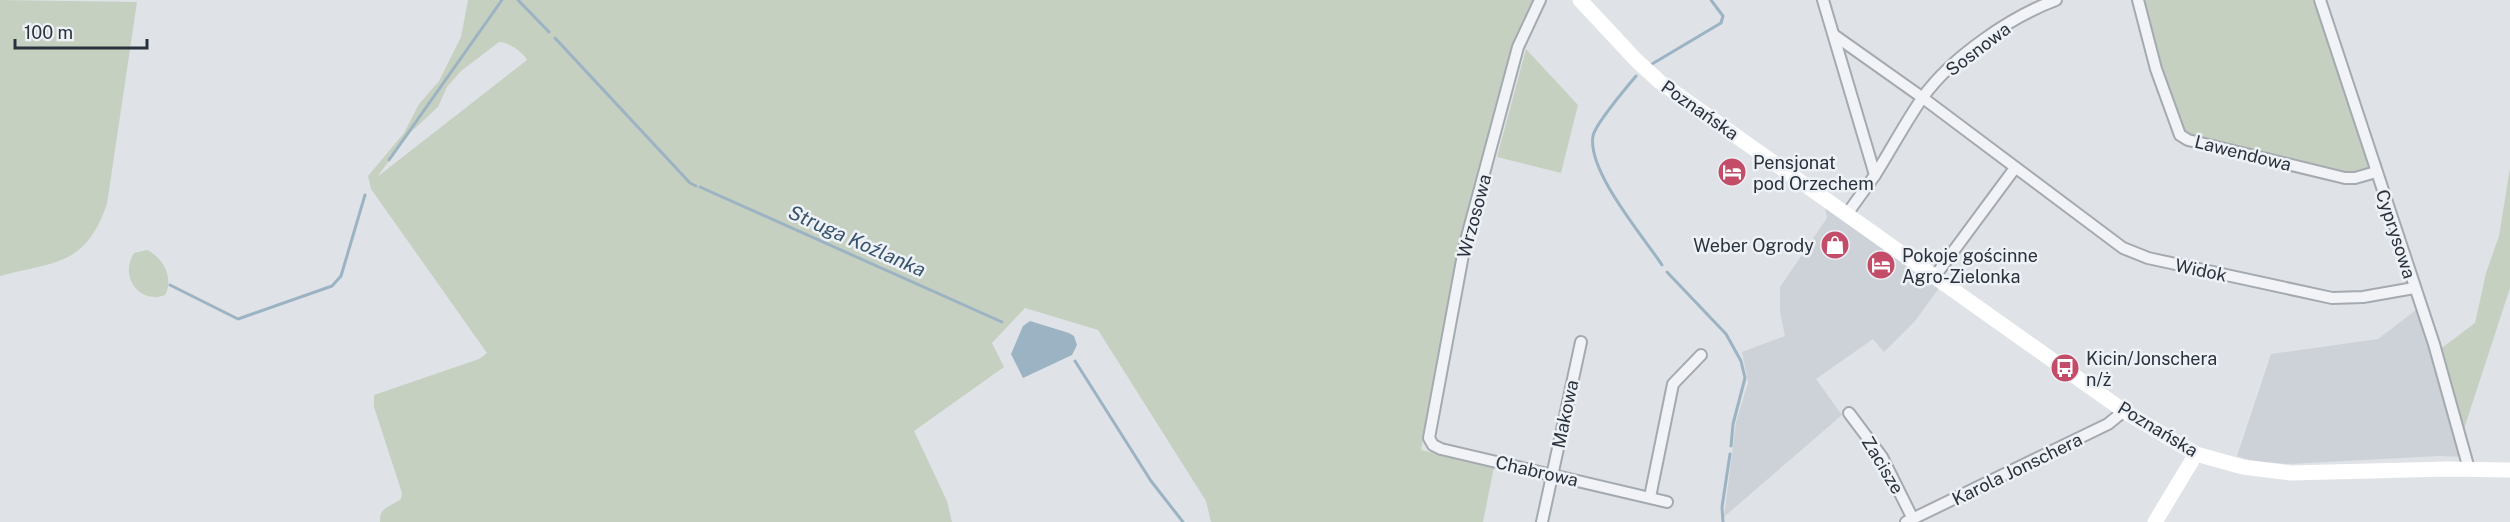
<svg xmlns="http://www.w3.org/2000/svg" width="2510" height="522" viewBox="0 0 2510 522" font-family="'Public Sans',sans-serif">
<style>
.built{fill:#cdd2d9}
.green{fill:#c6d0c1;fill-rule:evenodd}
.water{fill:#9cb3c4}
.lines{fill:none;stroke-linecap:round;stroke-linejoin:round}
.stream{stroke:#9cb3c4;stroke-width:3}
.street-casing{stroke:#a5aab1;stroke-width:14}
.street{stroke:#f1f3f6;stroke-width:10}
.secondary{stroke:#fff;stroke-width:15}
.labels{text-anchor:middle;dominant-baseline:central;stroke-width:5;stroke-linejoin:round;paint-order:stroke}
.street-label{font-size:18px;fill:#29323d;stroke:#eef1f5}
.poi-label{font-size:18px;fill:#29323d;stroke:#eef1f5;text-anchor:start}
.water-label{font-size:20px;font-style:italic;fill:#37536d;stroke:#eef1f5}
</style>
<rect width="100%" height="100%" fill="#dfe3e7"/>
<g class="built">
<polygon points="1825,208 1939,288 1915,321 1884,352 1873,339 1816,379 1842,415 1724,517 1736,422 1748,383 1742,352 1785,336 1780,312 1780,287 1827,218"/>
<polygon points="2416,310 2464,457 2439,456 2288,464 2252,461 2237,456 2271,354 2378,339"/>
</g>
<g class="green">
<path d="M0,0L137,2L107,204C85,266 57,261 0,276Z"/>
<path d="M468,0H1537L1462,242L1421,450L1494,467L1483,522H1211L1206,501L1098,330L1025,308L992,343L1004,367L914,431L947,501L952,522H380C379,507 390,507 401,499L402,493L374,407V395L479,359L487,353L371,189L368,176L404,133L419,104L439,81L461,37ZM499,42C508,42 523,52 527,60L377,177L411,132L438,107L447,87L461,71Z"/>
<polygon points="2142,0 2317,0 2371,169 2348,175 2192,139 2177,124"/>
<polygon points="1526,49 1578,105 1561,173 1497,157"/>
<polygon points="2510,168 2510,288 2463,432 2439,350 2475,323 2486,273 2499,236"/>
<path d="M147,250C164,258 174,279 165,295C139,305 119,276 134,253Z"/>
</g>
<polygon class="water" points="1030,321 1069,333 1074,336 1077,345 1072,355 1023,378 1011,354 1023,326"/>
<g class="lines">
<g class="stream">
<polyline points="518,0 549,32"/>
<polyline points="555,38 690,183 696,186"/>
<polyline points="1652,64 1721,23 1723,16 1711,0"/>
<path d="M1636,76C1627,87 1595,124 1593,136C1587,171 1643,236 1662,265"/>
<polyline points="389,160 502,0"/>
<polyline points="700,187 1002,322"/>
<polyline points="1667,272 1726,334 1741,361 1745,378 1733,424 1731,446"/>
<polyline points="170,285 238,319 332,286 341,276 365,195"/>
<polyline points="1075,361 1151,481 1183,522"/>
<polyline points="1723,522 1722,507 1730,454"/>
</g>
<g class="street-casing">
<g id="street">
<polyline points="1540,0 1518,47 1465,244 1429,438 1433,445 1441,449 1667,502"/>
<polyline points="1823,0 1875,175 1847,214"/>
<polyline points="2138,0 2156,69 2180,135 2188,140 2345,178 2355,178 2376,172"/>
<polyline points="2320,0 2434,344 2469,469"/>
<polyline points="1834,35 1923,98 2123,248 2148,258 2332,298 2363,297 2414,288"/>
<path d="M1875,175C1891,150 1906,121 1923,97C1952,57 2010,17 2056,0"/>
<polyline points="1935,276 2015,168"/>
<polyline points="1849,413 1882,457 1913,519"/>
<polyline points="1650,497 1673,384 1701,355"/>
<polyline points="1542,522 1581,342"/>
<polyline points="1906,522 2108,424 2124,411"/>
</g>
</g>
<use href="#street" class="street"/>
<g class="secondary">
<polyline points="1580,0 1636,60 1660,82 2124,411 2196,454 2243,467 2291,473 2447,469 2510,470"/>
<polyline points="2155,522 2196,454"/>
</g>
</g>
<defs>
<g id="hotel-disc" transform="scale(1.5)"><circle r="9.5" fill="#c34d68" stroke="#eef1f5"/><path d="M-6-4.5h1.5V1H6V5H4.5V3h-9V5H-6ZM-4 0a1.8 1.8 0 1 1 3.6 0ZM.5 0V-2.5h3Q6-2.5 6 0Z" fill="#fff"/></g>
<g id="shop-disc" transform="scale(1.5)"><circle r="9.5" fill="#c34d68" stroke="#eef1f5"/><path d="M-5-2.5h2.3a2.7 3.5 0 0 1 5.4 0H5L5.5 6h-11ZM-1.5-2.5h3a1.5 2.3 0 0 0-3 0Z" fill="#fff"/></g>
<g id="bus-disc" transform="scale(1.5)"><circle r="9.5" fill="#c34d68" stroke="#eef1f5"/><path d="M-5-6H5V4H4V6H2V4H-2V6H-4V4H-5ZM-3.5-4V0h7V-4ZM-3.5 1.2v1.5H-2V1.2ZM2 1.2v1.5H3.5V1.2Z" fill="#fff"/></g>
</defs>
<g fill-rule="evenodd">
<use href="#hotel-disc" x="1732" y="172"/>
<use href="#shop-disc" x="1835" y="245"/>
<use href="#hotel-disc" x="1881" y="265"/>
<use href="#bus-disc" x="2065" y="368"/>
</g>
<g class="labels">
<g class="street-label">
<text transform="translate(1978 49) rotate(-37)">Sosnowa</text>
<text transform="translate(1700 110) rotate(35)">Poznańska</text>
<text transform="translate(2243 153) rotate(14)">Lawendowa</text>
<text transform="translate(1474 216) rotate(-75)">Wrzosowa</text>
<text transform="translate(2396 234) rotate(72)">Cyprysowa</text>
<text transform="translate(2201 270) rotate(12)">Widok</text>
<text transform="translate(1565 414) rotate(-78)">Makowa</text>
<text transform="translate(2158 429) rotate(31)">Poznańska</text>
<text transform="translate(1883 465) rotate(59)">Zacisze</text>
<text transform="translate(2017 469) rotate(-26)">Karola Jonschera</text>
<text transform="translate(1537 471) rotate(13)">Chabrowa</text>
</g>
<g class="poi-label">
<text x="1753" y="162">Pensjonat<tspan x="1753" dy="21">pod Orzechem</tspan></text>
<text x="1814" y="245" text-anchor="end">Weber Ogrody</text>
<text x="1902" y="255">Pokoje gościnne<tspan x="1902" dy="21">Agro-Zielonka</tspan></text>
<text x="2086" y="358">Kicin/Jonschera<tspan x="2086" dy="21">n/ż</tspan></text>
</g>
<g class="water-label">
<text transform="translate(857 241) rotate(24)">Struga Koźlanka</text>
</g>
</g>
<path d="M15 39v9h132v-9" fill="none" stroke="#29323d" stroke-width="3"/>
<text x="24" y="39" font-size="18" fill="#29323d" stroke="#eef1f5" stroke-width="4.5" paint-order="stroke">100 m</text>
</svg>
